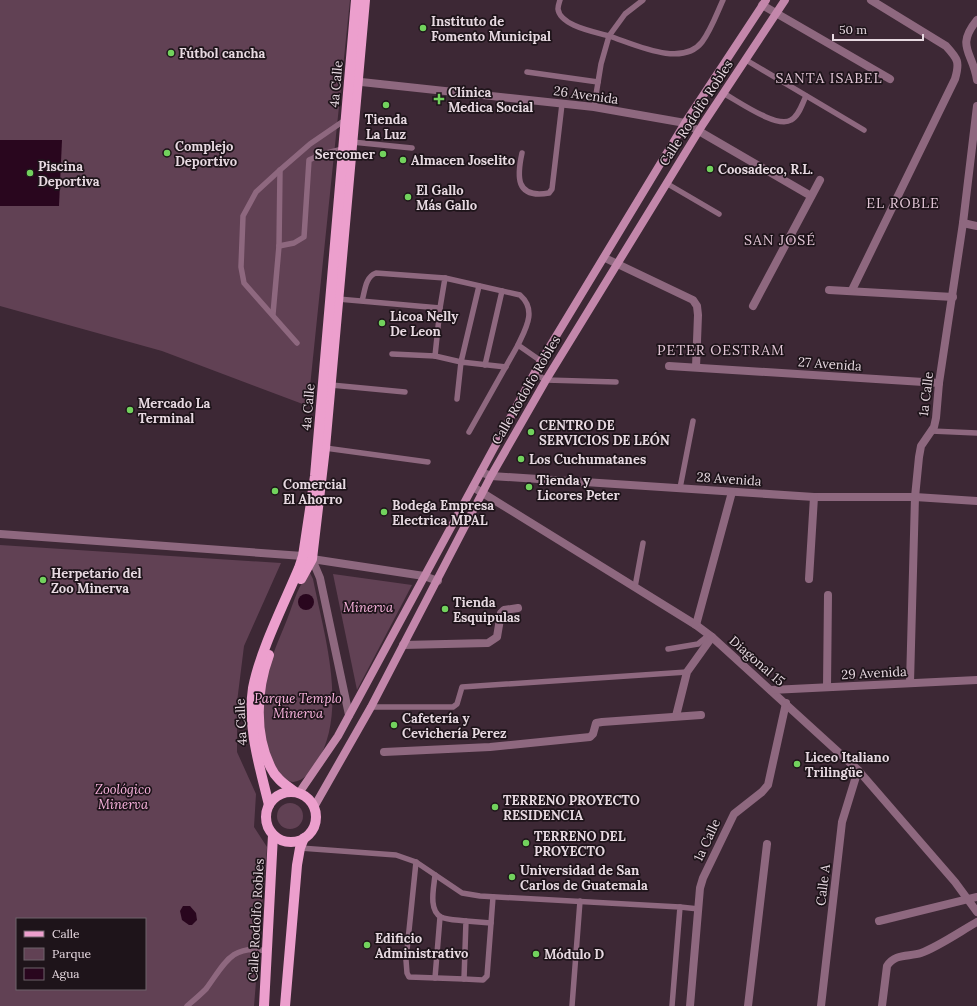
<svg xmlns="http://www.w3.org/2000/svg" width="977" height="1006" viewBox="0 0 977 1006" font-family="Lora,serif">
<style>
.green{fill:#614154;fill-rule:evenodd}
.water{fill:#29061e}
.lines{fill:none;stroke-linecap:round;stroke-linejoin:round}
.lane{stroke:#8e687f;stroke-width:5.5}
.street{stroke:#8e687f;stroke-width:8}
.secondary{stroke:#c387ab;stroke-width:8}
.primary{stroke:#ec9fcd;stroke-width:10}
.poi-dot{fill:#72d25d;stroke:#1e141a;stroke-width:1.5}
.labels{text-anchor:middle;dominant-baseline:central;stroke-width:3.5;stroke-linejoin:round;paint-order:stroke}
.poi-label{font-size:13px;font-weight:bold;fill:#e7d9e1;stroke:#1e141a;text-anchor:start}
.street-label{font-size:13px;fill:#e7d9e1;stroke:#1e141a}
.park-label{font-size:13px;font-style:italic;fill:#fdb6e1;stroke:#1e141a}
.neighbourhood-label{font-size:14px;letter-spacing:1px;fill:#e3c7d7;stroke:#1e141a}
</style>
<rect width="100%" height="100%" fill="#3d2835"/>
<g class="green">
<polygon points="0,0 350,0 308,406 162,351 0,306"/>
<path d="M0,545L281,563L244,646L237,702V752L256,794L254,827L267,847L254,1006H0ZM17,919H145V989H17Z"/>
<path d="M310,573L313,579C324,635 349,712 316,764C311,772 303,781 293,782C286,781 281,775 277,769C257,742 261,696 270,665C274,649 282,633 288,617C294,602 298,584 310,573Z"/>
<polygon points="333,574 412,585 357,690"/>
<circle cx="290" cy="816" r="13"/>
</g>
<g class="water">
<polygon points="0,140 62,140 59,206 0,206"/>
<circle cx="306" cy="602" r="8"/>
<polygon points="183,906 190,906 196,913 197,920 192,925 189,925 182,920 180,911"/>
</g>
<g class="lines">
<g class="lane">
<path d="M560,0C559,3 558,7 558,9C560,26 596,32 609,36L625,14L643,0"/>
<polyline points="746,60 864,130"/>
<polyline points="527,72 598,82"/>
<path d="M723,93C738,101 777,129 791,120C799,116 802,104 806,96"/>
<path d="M594,107L601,64L609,36C634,44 682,68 702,42C711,30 717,13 723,0"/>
<polyline points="352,142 412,148"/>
<path d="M522,153C517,176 515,199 549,193L552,189L562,104"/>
<polyline points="666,183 719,214"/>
<polyline points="279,246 294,243 304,237 309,160 322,154 343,149"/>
<path d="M445,278L520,295C537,310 526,328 518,345L541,361"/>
<path d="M338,299L440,308L445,278L376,273C365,277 365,291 362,301"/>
<polyline points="273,314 279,246 280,170"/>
<polyline points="297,343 244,283 241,267 243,216 256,192 280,170 310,144 345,120"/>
<polyline points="392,354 435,356 440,308"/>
<polyline points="435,356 461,362 479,286"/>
<polyline points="485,365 502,291"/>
<polyline points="534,373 546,380 616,382"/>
<polyline points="331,385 405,392"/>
<polyline points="457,399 461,362 506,367"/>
<polyline points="931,431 977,433"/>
<polyline points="469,432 518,345"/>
<polyline points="325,448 428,462"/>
<polyline points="680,488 693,421"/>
<polyline points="635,587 643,543"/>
<polyline points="668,649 698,644 709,635"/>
<polyline points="371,707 453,707 457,704 462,687 687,672"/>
<polyline points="300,848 396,855 416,862 462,893 480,896 680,907 672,1006"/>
<path d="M416,862L406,960L407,973L409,977L464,979L466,921C459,920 447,920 441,917C428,910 434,887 435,875"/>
<polyline points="680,907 699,909"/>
<polyline points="466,921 491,923"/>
<polyline points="435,978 440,917"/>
<polyline points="464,979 483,980 487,976 493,897"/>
<path d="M187,1006C193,1001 200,995 206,989C224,965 231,943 267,951"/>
<polyline points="572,1006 580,901"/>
</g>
<g class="street">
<polyline points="762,5 890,79"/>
<path d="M977,20C955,47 973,52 977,80"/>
<polyline points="352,81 594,107 685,123 811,196"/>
<polyline points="963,223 977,226"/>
<polyline points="605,258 693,300 697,306 698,315 696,367"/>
<polyline points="829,290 953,297"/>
<path d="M852,290L955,79C960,62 958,59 946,46L871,0"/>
<polyline points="753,306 820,180"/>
<polyline points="669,366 939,383"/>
<polyline points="481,472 491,476 814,497 915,497 977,501"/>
<polyline points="473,487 696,625 712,637 858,770 955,882 977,912"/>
<polyline points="0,534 303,556 312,559 424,576 438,581"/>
<polyline points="312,559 320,578 349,715"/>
<polyline points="809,579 814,497"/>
<polyline points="696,625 732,492"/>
<polyline points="403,645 488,643 497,637 501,613 504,610 518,608"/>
<polyline points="910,683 915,497 919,457 921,446 934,427 936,418 939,383 963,223 977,106"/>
<polyline points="827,687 828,595"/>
<polyline points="771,690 977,680"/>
<polyline points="676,716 687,672 712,637"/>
<polyline points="384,752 490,747 590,737 593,734 596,723 602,722 701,715"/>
<polyline points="879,921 977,897"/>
<polyline points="690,1006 700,888 703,878 734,814 762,792 768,785 786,703"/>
<polyline points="748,1006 767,844"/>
<polyline points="821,1006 842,822 858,770"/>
<path d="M882,1006L887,966C895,953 909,957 921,953C938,947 961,931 977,922"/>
</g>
<g class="secondary">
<polyline points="299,793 338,736 541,361 685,123 766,0"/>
<polyline points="314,807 371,707 491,476 546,380 703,124 785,0"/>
</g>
<g class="primary">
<polyline points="301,579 312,559 325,448 365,0"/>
<path d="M269,655C256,690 254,735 271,768C276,779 286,785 295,792"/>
<circle cx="291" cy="817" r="25"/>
<path d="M269,805C260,768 247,727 253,688C260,651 284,604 299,568L303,556L315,476L356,0"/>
<polyline points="264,1006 273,835"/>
<polyline points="285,1006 297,865 300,848 304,838"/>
</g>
</g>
<g class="poi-dot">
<circle cx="423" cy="28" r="4"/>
<circle cx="171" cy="53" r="4"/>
<path d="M437 93h4v4h4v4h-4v4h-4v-4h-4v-4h4z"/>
<circle cx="386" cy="105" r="4"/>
<circle cx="167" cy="153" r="4"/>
<circle cx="383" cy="154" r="4"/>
<circle cx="403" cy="160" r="4"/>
<circle cx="710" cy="169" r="4"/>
<circle cx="30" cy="173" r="4"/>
<circle cx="408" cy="197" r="4"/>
<circle cx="382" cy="323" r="4"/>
<circle cx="130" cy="410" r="4"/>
<circle cx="531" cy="432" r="4"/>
<circle cx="521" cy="459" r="4"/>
<circle cx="529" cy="487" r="4"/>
<circle cx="275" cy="491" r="4"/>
<circle cx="384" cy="512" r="4"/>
<circle cx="43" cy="580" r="4"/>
<circle cx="445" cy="609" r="4"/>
<circle cx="394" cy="725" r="4"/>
<circle cx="797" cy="764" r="4"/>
<circle cx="495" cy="807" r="4"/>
<circle cx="526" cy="843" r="4"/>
<circle cx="512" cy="877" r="4"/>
<circle cx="367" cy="945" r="4"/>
<circle cx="536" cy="954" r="4"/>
</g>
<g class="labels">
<g class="poi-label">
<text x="431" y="21">Instituto de<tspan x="431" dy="15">Fomento Municipal</tspan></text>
<text x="179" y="53">Fútbol cancha</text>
<text x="448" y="92">Clínica<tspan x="448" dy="15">Medica Social</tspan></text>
<text x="386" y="119" text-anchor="middle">Tienda<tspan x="386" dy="15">La Luz</tspan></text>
<text x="175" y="146">Complejo<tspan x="175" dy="15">Deportivo</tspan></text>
<text x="375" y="154" text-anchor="end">Sercomer</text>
<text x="411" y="160">Almacen Joselito</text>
<text x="38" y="166">Piscina<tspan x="38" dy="15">Deportiva</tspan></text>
<text x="718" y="169">Coosadeco, R.L.</text>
<text x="416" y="190">El Gallo<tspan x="416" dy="15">Más Gallo</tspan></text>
<text x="390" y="316">Licoa Nelly<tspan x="390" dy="15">De Leon</tspan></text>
<text x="138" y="403">Mercado La<tspan x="138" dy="15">Terminal</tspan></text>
<text x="539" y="425">CENTRO DE<tspan x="539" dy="15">SERVICIOS DE LEÓN</tspan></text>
<text x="529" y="459">Los Cuchumatanes</text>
<text x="537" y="480">Tienda y<tspan x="537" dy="15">Licores Peter</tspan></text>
<text x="283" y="484">Comercial<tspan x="283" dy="15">El Ahorro</tspan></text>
<text x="392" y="505">Bodega Empresa<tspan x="392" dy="15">Electrica MPAL</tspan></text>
<text x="51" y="573">Herpetario del<tspan x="51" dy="15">Zoo Minerva</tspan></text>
<text x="453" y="602">Tienda<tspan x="453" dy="15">Esquipulas</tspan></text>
<text x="402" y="718">Cafetería y<tspan x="402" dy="15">Cevichería Perez</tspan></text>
<text x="805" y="757">Liceo Italiano<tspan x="805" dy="15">Trilingüe</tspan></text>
<text x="503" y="800">TERRENO PROYECTO<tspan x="503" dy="15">RESIDENCIA</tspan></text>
<text x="534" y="836">TERRENO DEL<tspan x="534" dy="15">PROYECTO</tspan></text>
<text x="520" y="870">Universidad de San<tspan x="520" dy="15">Carlos de Guatemala</tspan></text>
<text x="375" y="938">Edificio<tspan x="375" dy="15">Administrativo</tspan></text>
<text x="544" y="954">Módulo D</text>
</g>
<g class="street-label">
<text transform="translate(336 84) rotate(-85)">4a Calle</text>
<text transform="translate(586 95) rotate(8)">26 Avenida</text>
<text transform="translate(696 113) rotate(-57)">Calle Rodolfo Robles</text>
<text transform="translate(830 364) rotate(4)">27 Avenida</text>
<text transform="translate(526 390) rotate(-60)">Calle Rodolfo Robles</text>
<text transform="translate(926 394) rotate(-83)">1a Calle</text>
<text transform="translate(308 407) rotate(-85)">4a Calle</text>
<text transform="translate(729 479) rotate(4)">28 Avenida</text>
<text transform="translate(757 661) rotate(41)">Diagonal 15</text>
<text transform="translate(874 673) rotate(-3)">29 Avenida</text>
<text transform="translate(241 722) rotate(-93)">4a Calle</text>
<text transform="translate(707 840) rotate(-65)">1a Calle</text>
<text transform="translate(823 885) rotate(-83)">Calle A</text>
<text transform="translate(256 920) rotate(-87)">Calle Rodolfo Robles</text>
</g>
<g class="park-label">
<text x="368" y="607">Minerva</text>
<text x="298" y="698">Parque Templo<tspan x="298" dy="15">Minerva</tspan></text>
<text x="123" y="789">Zoológico<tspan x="123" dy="15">Minerva</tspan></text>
</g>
<g class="neighbourhood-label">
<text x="829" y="78">SANTA ISABEL</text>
<text x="903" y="203">EL ROBLE</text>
<text x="780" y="240">SAN JOSÉ</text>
<text x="721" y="350">PETER OESTRAM</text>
</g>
</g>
<rect x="16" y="918" width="130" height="72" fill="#1e141a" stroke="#6e636a"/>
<rect x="24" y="931" width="20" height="6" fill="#ec9fcd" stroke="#6e636a"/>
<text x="52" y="938" font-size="12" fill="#e7d9e1">Calle</text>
<rect x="24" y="948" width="20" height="12" fill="#614154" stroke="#6e636a"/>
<text x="52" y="958" font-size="12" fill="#e7d9e1">Parque</text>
<rect x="24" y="968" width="20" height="12" fill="#29061e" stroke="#6e636a"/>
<text x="52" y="978" font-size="12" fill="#e7d9e1">Agua</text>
<path d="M833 34v6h90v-6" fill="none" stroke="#e7d9e1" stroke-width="2"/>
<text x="839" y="34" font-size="12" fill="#e7d9e1" stroke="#1e141a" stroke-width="3" paint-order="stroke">50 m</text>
</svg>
